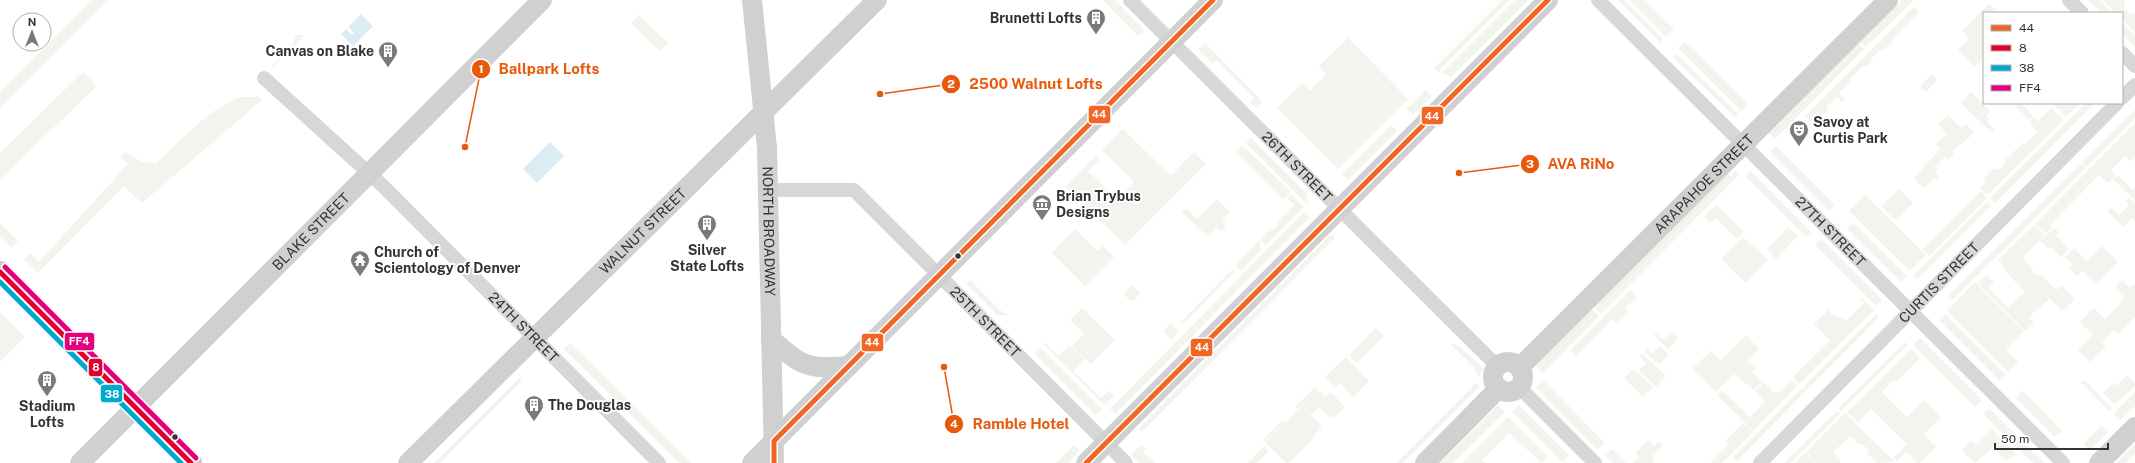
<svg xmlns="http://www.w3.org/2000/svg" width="2135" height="463" viewBox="0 0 2135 463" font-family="'Public Sans',sans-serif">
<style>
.green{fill:#f1f5ed}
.water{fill:#ddebf3}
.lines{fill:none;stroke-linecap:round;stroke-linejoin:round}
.street{stroke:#d7d7d7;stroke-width:14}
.secondary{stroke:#d0d0d0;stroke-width:20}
.primary{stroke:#cacaca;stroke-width:22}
.bus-1-casing{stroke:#fff;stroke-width:8}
.bus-2-casing{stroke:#fff;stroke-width:8}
.bus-3-casing{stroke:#fff;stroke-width:8}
.bus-4-casing{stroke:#fff;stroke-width:8}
.bus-1{stroke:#f26522;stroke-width:5}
.bus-2{stroke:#e4002b;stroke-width:5}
.bus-3{stroke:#00a9ce;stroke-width:5}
.bus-4{stroke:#e5007d;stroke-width:5}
.bus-dot{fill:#333;stroke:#fff;stroke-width:1.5}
.labels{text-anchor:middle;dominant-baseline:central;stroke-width:4;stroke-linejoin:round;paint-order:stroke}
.poi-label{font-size:14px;font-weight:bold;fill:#333;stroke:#fff;text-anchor:start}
.street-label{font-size:14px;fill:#333;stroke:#fff}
.leader{fill:none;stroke:#e8590c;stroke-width:1.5}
.callout-dot{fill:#e8590c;stroke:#fff;stroke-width:1.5}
.mark-label{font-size:12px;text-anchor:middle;font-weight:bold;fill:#fff}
.callout-label{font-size:15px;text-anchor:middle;font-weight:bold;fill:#e8590c;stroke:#fff;stroke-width:4;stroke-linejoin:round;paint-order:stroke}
.line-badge{stroke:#fff;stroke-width:1.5}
.badge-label{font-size:11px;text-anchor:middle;font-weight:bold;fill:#fff}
</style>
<rect width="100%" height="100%" fill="#fff"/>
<g class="green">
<polygon points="91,0 107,0 0,108 0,93"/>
<polygon points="1103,0 1115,0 1144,30 1138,36"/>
<polygon points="1502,0 1510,0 1438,72 1434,68"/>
<polygon points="1515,0 1528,0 1451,77 1442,73"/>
<polygon points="1618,0 1624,0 1663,39 1660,42"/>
<polygon points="1629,0 1645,0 1674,29 1666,37"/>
<polygon points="1902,0 1914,0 1866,47 1860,42"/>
<polygon points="2088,0 2099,0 2112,13 2101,13"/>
<polygon points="2103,0 2125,0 2124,8 2130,14 2135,14 2135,32 2122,19 2122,13 2116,13"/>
<polygon points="1989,4 1998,13 1984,13 1984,58 1975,67 1958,50 1969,38 1962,31"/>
<polygon points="1914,7 1919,12 1893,38 1894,39 1883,51 1881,49 1870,60 1872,61 1866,67 1864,65 1850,79 1852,81 1839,93 1845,100 1842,102 1837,97 1826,107 1828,110 1818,120 1819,122 1815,126 1805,116"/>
<polygon points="639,15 668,43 660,51 631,23"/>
<polygon points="2122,23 2135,36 2135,47 2122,34"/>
<polygon points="295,35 305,35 272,67 272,65 294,43"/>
<polygon points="1348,38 1408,99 1338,169 1277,108 1302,83 1310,91 1326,74 1319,66"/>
<polygon points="1685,42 1748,104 1741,111 1678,48"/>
<polygon points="1205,43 1263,102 1256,108 1251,102 1254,98 1217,60 1213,64 1198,49"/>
<polygon points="1858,43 1864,49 1775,139 1769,133"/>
<polygon points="1676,54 1738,114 1735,117 1673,57"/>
<polygon points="83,72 97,86 0,179 0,153"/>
<polygon points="1932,74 1937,80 1926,92 1920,86"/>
<polygon points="1425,90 1432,96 1413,115 1407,109"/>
<polygon points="1971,92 1990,111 1986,115 1989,119 1987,122 1995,130 1992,133 1961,103"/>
<path d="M241,97H260L262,100L142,203L124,186L38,273L24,259L30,253L39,262L128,164L121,157L125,152L140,161L156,164C182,140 207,109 241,97Z"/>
<polygon points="2013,103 2021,103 2033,116 2029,120"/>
<polygon points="2052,103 2080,103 2066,117"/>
<polygon points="2086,103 2095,103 1995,203 1990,198"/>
<polygon points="2051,108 2064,120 1987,195 1980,188 1986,182 1983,179 1994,169 1999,169 2005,164 2006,159 2023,143 2025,144 2037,132 2030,122 2035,117 2038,121"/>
<polygon points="2135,110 2135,118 2086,167 2082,163"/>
<polygon points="1948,115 1961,128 1966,124 1974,133 1952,152 1954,154 1948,160 1945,157 1935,166 1938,169 1935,173 1940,178 1937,180 1935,178 1923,188 1914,178 1940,149 1936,144 1947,134 1938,124"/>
<polygon points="2135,123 2135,156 2130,161 2125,156 2111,170 2115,175 2108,183 2099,175 2050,225 2052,227 2046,234 2035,224"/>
<polygon points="1391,125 1397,131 1348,180 1342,174"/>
<polygon points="1123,129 1171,176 1194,152 1206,164 1125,245 1065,187 1096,155 1100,159 1088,171 1117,199 1134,182 1102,150"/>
<polygon points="1251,138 1308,195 1306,198 1309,202 1307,204 1246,143"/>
<polygon points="1242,145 1291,192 1283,200 1235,152"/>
<polygon points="1776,146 1835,205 1829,211 1770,152"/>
<polygon points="2081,164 2085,168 1953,300 1948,296"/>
<polygon points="1735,171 1739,175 1601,314 1594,307 1727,173 1730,176"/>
<polygon points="1751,171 1811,232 1806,237 1745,176"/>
<polygon points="2118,175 2132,190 2135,188 2135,201 2113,179"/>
<polygon points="1899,189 1913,203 1895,220 1881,206"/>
<polygon points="1981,191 1987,198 1929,256 1922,250"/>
<polygon points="1291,194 1304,207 1266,245 1260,239 1271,228 1273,230 1279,224 1277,222 1294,205 1287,198"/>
<polygon points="1865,195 1926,255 1910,271 1849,211"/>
<polygon points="2129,198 2135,203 2135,221 2132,218 2123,227 2107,211 2112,207 2119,215 2129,205 2125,201"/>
<polygon points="1217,199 1230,212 1222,219 1226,223 1224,225 1226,226 1221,231 1216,227 1207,236 1182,212 1186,208 1197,219"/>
<polygon points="1987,202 1991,206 1917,280 1913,276"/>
<polygon points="1716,205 1744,232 1737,239 1716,218 1710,223 1704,217"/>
<polygon points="1304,212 1310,217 1115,414 1110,409"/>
<polygon points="0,223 18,241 11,248 0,237"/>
<polygon points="1853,223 1907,276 1901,282 1847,229"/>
<polygon points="2034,225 2045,235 2023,257 2036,275 2042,276 2056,290 2062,286 2075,299 2062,311 2033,282 2049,299 2029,317 2034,323 2026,331 1978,283 1987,275 1994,282 1988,288 2008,308 2025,292 2005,271 2006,269 1998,260"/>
<polygon points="1788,227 1798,236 1776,259 1767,249"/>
<polygon points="2054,228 2059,232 2056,235 2069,249 2061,257 2051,247 2048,249 2040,241"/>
<polygon points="1075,229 1097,251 1103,246 1114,257 1085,286 1052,253"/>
<polygon points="1331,234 1335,238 1143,431 1137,430"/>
<polygon points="1743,237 1768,260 1746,283 1721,259"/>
<polygon points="1821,239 1882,300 1876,306 1815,245"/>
<polygon points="1259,240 1262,242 1259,245 1262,249 1241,271 1235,265"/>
<polygon points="2102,246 2118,262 2095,284 2082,271 2077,276 2069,268 2073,265 2065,257 2074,248 2087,261"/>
<polygon points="1232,270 1235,272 1182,325 1180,323"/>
<polygon points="970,280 1000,310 1008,315 997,315 967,284"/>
<polygon points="2122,280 2130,288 2135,284 2135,317 2118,334 2114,330 2102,343 2106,347 2090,362 2078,350 2093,335 2080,322 2094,308 2105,319 2125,298 2115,288"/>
<polygon points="1975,282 2024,331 2006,349 2018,362 2008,372 1947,311"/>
<polygon points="1132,285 1141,293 1134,300 1130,300 1123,294"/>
<polygon points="1630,290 1637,297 1625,308 1628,311 1616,323 1612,319 1576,356 1570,350"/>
<polygon points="1861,297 1874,310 1799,384 1793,377 1830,341 1814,324 1828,310 1834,316 1835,315 1839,318 1841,317 1846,321 1864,303 1860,298"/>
<polygon points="1082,308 1115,340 1091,364 1072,346 1084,334 1070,320"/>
<polygon points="1592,309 1599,316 1543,373 1535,365"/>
<polygon points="0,312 25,337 0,362"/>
<polygon points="1876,314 1879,317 1807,390 1804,386"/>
<polygon points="1945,314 2006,375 2000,381 1939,320"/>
<polygon points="1171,323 1179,331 1171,340 1163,331"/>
<polygon points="1376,327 1384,336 1357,363 1349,355"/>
<polygon points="1672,331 1679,338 1668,349 1654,335 1656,333 1663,340"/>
<polygon points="1746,335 1759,349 1747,360 1756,369 1752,372 1762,382 1754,390 1734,374 1716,392 1692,369 1711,351 1721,360"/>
<polygon points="1920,338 1982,400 1975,407 1913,345"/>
<polygon points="1905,342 1908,345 1841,411 1838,408"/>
<polygon points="570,343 691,463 679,463 564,349"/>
<polygon points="1045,343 1058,356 1070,345 1085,360 1073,371 1101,398 1109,391 1114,396 1104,405 1043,344"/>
<polygon points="1450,344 1458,345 1484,369 1478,376 1474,367"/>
<polygon points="1660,346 1669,355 1659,365 1645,352 1647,349 1652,354"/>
<polygon points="1041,348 1102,409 1096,415 1035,354"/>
<polygon points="1911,349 1920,358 1896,382 1894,380 1882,392 1907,417 1924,400 1941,417 1924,434 1936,447 1920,463 1917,463 1906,452 1897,461 1893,458 1907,444 1871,409 1858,422 1847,412"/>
<polygon points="1642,353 1666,376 1656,387 1639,370 1646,363 1639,356"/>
<polygon points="1346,357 1369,381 1353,397 1340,383 1335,388 1325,377"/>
<polygon points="1634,369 1653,387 1643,397 1624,378"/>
<polygon points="2127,375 2135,383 2135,386 2115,405 2103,393 2113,383 2117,386"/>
<polygon points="519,378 522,381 440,463 434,463"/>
<polygon points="1543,380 1605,443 1598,450 1536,387"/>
<polygon points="1791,380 1797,386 1753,431 1717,395 1722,390 1750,417 1765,402 1755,391 1764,382 1774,393 1778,393"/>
<polygon points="2082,381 2085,381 2112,408 2109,411 2081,382"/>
<polygon points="1476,383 1480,386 1403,463 1396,463"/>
<polygon points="1315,387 1325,397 1331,392 1345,407 1334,418 1331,415 1329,417 1319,407 1311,415 1302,405 1297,409 1295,407"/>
<polygon points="1803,387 1806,391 1737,461 1733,457"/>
<polygon points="2022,390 2063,432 2054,436 2016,398"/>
<polygon points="2135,392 2135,406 2120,421 2113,414"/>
<polygon points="1498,405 1505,412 1453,463 1440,463"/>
<polygon points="1519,405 1569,455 1562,462 1512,412"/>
<polygon points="1302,406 1322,427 1313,436 1314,438 1289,463 1286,463 1265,442"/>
<polygon points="1989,408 2044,463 2033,463 1983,414"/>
<polygon points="1837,411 1840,414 1790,463 1784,463"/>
<polygon points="1845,413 1895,462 1877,463 1867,453 1868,449 1862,444 1858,444 1850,436 1833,452 1840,459 1840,463 1817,463 1806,452"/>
<polygon points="1508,417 1548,457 1542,463 1509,433 1482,460 1485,463 1462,463"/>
<polygon points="1283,420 1285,422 1265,441 1263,440"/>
<polygon points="1743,423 1753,432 1722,463 1712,463 1711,462 1728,445 1725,441"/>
<polygon points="2101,426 2108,432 2090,450 2083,444"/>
<polygon points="1992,429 2017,455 2006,460 1993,447 1975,463 1962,450 1971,441 1976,445"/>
<polygon points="1649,440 1654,446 1659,441 1663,446 1653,456 1655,459 1652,463 1633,463 1639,457 1635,453"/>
<polygon points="2135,444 2135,454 2126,463 2116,463"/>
<polygon points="1074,445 1080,451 1068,463 1056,463"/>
<polygon points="1141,445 1146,449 1143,452 1155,463 1139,463 1131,455"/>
<polygon points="1264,446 1269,451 1257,463 1248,463"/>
<polygon points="1612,449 1626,463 1613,463 1605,456"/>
<polygon points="1805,453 1816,463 1795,463"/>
</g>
<g class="water">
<polygon points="361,14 373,26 353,46 341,34 346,29 352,35 354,33 348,27"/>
<polygon points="550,142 564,156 537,183 523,169"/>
</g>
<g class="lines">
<g class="street">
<path id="s1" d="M1130,0L1498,367"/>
<path id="s2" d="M1598,0L2063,463"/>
<polyline points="2069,0 2082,13"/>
<polyline points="2122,53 2135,66"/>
<path id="s3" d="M264,78L383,186L659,463"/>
<polyline points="2122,98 2135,85"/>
<path id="s4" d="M768,190H854L1126,463"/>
<polyline points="1519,387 1595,463"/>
<path id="s5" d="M1760,463L2117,103"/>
</g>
<g class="secondary">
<path id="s6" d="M752,0L767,148L774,463"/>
<path d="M771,339C802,366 807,370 849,366"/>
<circle cx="1508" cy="377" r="15"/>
<path id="s7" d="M1519,368L1888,0"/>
<path id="s8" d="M80,463L542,0"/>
<path id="s9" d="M408,463L877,0"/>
<polyline points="752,463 1213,0"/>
<polyline points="1086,463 1548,0"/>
<polyline points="1425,463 1499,388"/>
<polyline points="2099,463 2135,427"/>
</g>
<polyline class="primary" points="0,272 191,463"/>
<g class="bus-1-casing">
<g id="bus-1">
<polyline points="774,463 774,441 1213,0"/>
<polyline points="1086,463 1548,0"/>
</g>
</g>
<g class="bus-2-casing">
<polyline id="bus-2" points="0,272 191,463"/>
</g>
<g class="bus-3-casing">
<polyline id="bus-3" points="0,282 181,463"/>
</g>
<g class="bus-4-casing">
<polyline id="bus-4" points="5,267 196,458"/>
</g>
<use href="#bus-1" class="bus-1"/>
<use href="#bus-2" class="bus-2"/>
<use href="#bus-3" class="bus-3"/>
<use href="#bus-4" class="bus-4"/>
</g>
<defs>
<g id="building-pin" transform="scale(1)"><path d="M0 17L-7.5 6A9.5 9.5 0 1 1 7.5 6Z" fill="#7a7a7a" stroke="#fff"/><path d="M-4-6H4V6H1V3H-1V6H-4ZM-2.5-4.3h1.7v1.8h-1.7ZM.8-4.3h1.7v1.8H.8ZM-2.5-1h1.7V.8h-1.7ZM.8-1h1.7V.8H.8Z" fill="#fff"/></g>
<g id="theatre-pin" transform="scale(1)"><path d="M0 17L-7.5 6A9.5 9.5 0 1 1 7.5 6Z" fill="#7a7a7a" stroke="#fff"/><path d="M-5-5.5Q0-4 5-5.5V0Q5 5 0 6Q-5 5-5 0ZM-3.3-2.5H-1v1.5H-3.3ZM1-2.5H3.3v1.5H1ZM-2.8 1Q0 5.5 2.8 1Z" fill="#fff"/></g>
<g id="museum-pin" transform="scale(1)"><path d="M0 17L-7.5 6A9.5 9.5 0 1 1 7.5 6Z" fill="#7a7a7a" stroke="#fff"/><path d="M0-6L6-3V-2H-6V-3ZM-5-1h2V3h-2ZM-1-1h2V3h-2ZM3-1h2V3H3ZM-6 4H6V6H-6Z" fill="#fff"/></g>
<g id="temple-pin" transform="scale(1)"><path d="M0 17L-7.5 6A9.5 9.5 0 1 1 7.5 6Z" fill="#7a7a7a" stroke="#fff"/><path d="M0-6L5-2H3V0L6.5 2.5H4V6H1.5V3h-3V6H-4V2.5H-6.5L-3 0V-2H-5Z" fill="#fff"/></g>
</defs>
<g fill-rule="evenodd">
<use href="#building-pin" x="1096" y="18"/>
<use href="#building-pin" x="388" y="51"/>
<use href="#theatre-pin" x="1799" y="130"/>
<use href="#museum-pin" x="1042" y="204"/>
<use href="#building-pin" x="707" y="224"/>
<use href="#temple-pin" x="360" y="260"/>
<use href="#building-pin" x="47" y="380"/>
<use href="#building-pin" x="534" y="405"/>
</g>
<g class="bus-dot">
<circle cx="958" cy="256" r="3.5"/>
<circle cx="175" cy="437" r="3.5"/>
</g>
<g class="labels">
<g class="poi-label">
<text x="1082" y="18" text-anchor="end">Brunetti Lofts</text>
<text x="374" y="51" text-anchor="end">Canvas on Blake</text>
<text x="1813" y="122">Savoy at<tspan x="1813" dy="16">Curtis Park</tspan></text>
<text x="1056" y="196">Brian Trybus<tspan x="1056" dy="16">Designs</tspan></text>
<text x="707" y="250" text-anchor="middle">Silver<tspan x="707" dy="16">State Lofts</tspan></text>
<text x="374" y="252">Church of<tspan x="374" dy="16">Scientology of Denver</tspan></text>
<text x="548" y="405">The Douglas</text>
<text x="47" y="406" text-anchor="middle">Stadium<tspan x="47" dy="16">Lofts</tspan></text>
</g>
<g class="street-label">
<text stroke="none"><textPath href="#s1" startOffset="236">26TH STREET</textPath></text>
<text stroke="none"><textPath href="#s7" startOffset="261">ARAPAHOE STREET</textPath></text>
<text stroke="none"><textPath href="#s9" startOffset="330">WALNUT STREET</textPath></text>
<text stroke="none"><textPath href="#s6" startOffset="232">NORTH BROADWAY</textPath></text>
<text stroke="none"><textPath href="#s2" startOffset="328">27TH STREET</textPath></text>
<text stroke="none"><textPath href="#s8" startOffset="327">BLAKE STREET</textPath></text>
<text stroke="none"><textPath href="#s5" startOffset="254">CURTIS STREET</textPath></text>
<text stroke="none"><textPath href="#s4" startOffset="272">25TH STREET</textPath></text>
<text stroke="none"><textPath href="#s3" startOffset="360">24TH STREET</textPath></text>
</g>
</g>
<path class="leader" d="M465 147L481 69M880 94L951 84M1459 173L1530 164M944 367L954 424"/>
<g class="callout-dot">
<circle cx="465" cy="147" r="4"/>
<circle cx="880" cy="94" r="4"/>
<circle cx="1459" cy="173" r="4"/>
<circle cx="944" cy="367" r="4"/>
<circle cx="481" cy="69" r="10"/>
<circle cx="951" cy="84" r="10"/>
<circle cx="1530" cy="164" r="10"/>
<circle cx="954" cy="424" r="10"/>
</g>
<g class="mark-label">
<text x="481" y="73">1</text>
<text x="951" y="88">2</text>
<text x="1530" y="168">3</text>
<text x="954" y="428">4</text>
</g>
<g class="callout-label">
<text x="549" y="74">Ballpark Lofts</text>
<text x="1036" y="89">2500 Walnut Lofts</text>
<text x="1581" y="169">AVA RiNo</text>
<text x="1021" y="429">Ramble Hotel</text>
</g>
<g class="line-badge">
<rect x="1088" y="105" width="23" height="19" rx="4" fill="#f26522"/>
<rect x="1421" y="106" width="23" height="19" rx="4" fill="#f26522"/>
<rect x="64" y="332" width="31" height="19" rx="4" fill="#e5007d"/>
<rect x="861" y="333" width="23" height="19" rx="4" fill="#f26522"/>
<rect x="1190" y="338" width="23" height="19" rx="4" fill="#f26522"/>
<rect x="88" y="358" width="15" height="19" rx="4" fill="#e4002b"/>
<rect x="100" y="384" width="23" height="19" rx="4" fill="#00a9ce"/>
</g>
<g class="badge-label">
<text x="1099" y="118">44</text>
<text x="1432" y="120">44</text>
<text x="79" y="345">FF4</text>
<text x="872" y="346">44</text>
<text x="1202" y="351">44</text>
<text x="96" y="371">8</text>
<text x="112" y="398">38</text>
</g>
<rect x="1983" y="12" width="140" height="92" fill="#ffffff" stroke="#adadad"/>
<rect x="1991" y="25" width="20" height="6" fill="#f26522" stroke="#adadad"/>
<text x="2019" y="32" font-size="12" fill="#333333">44</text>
<rect x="1991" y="45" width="20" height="6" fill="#e4002b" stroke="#adadad"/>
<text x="2019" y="52" font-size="12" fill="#333333">8</text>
<rect x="1991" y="65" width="20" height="6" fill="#00a9ce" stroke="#adadad"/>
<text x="2019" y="72" font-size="12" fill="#333333">38</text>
<rect x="1991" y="85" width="20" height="6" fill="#e5007d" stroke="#adadad"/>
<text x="2019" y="92" font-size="12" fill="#333333">FF4</text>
<g transform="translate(32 32)"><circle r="19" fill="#ffffff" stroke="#adadad"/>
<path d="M0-3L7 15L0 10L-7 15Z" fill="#7a7a7a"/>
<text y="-6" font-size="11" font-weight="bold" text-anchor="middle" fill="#333333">N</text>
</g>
<path d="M1995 443v6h113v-6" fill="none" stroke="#333333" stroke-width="2"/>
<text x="2001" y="443" font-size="12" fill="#333333" stroke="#ffffff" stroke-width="3" paint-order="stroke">50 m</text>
</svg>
